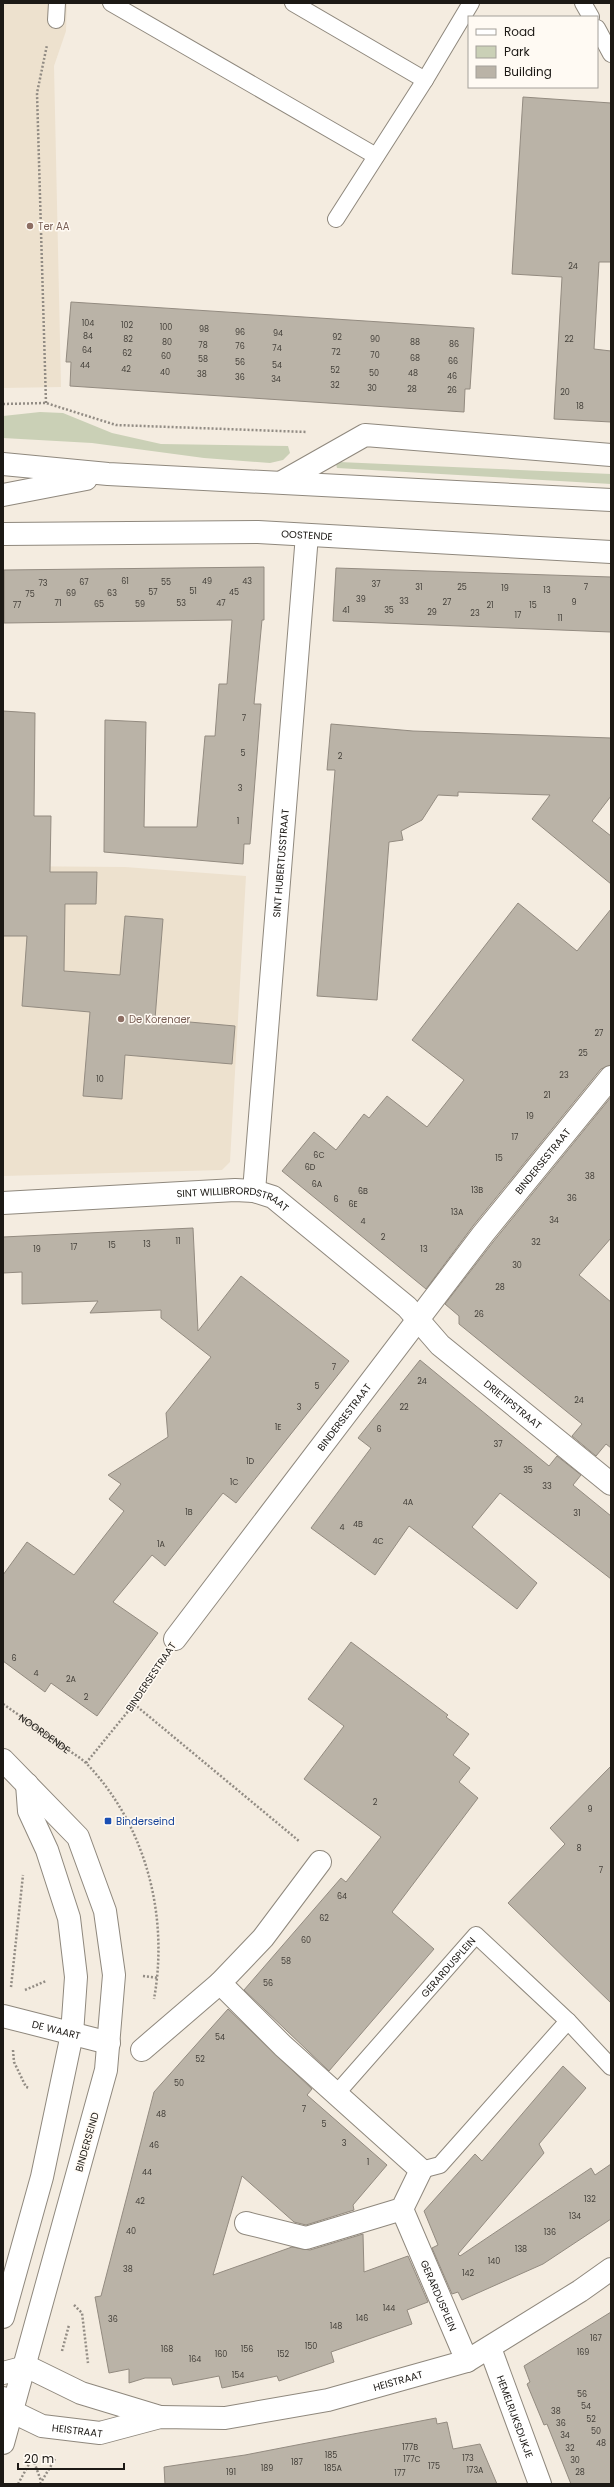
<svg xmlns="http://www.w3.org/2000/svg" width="614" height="2487" viewBox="0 0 614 2487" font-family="Poppins,sans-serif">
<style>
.built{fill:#ede1ce}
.green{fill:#cad0b6}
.building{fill:#bab3a7;stroke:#938b80}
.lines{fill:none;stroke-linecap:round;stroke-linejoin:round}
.service-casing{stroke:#8f887d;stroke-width:18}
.minor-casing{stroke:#8f887d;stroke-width:24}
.tertiary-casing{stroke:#8f887d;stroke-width:24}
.secondary-casing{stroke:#8f887d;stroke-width:24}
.path{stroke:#928c84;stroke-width:2.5;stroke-dasharray:2 2;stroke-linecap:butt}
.service{stroke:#fff;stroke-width:16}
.minor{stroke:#fff;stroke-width:22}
.tertiary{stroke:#fff;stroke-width:22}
.secondary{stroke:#fff;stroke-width:22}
.education-dot{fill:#8d6e63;stroke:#fffaf3;stroke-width:1.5}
.transit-dot{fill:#1a4fb4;stroke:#fffaf3;stroke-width:1.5}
.labels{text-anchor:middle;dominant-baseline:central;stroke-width:3;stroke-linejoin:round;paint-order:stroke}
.number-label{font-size:8px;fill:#44403a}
.education-label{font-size:10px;fill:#785e54;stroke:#fffaf3;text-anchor:start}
.street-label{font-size:10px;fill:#1c1915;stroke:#fffaf3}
.transit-label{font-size:10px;fill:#164399;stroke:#fffaf3;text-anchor:start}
</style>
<rect width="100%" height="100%" fill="#f4ece0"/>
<g class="built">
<polygon points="3,3 67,3 66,31 54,66 61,387 3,388"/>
<polygon points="3,866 125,867 246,876 230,1162 222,1170 3,1176"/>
</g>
<g class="green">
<polygon points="40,412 63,413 112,433 161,444 288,446 290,453 283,460 270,463 204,458 92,443 3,438 3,416"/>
<polygon points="339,462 611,474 611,484 337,468 336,464"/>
</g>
<g class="building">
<polygon points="523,97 611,103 611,262 599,262 594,349 611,351 611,422 554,419 562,277 512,274"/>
<polygon points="71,302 474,328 470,389 465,389 464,412 70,386 71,362 66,362"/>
<polygon points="264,567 264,620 262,620 254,704 261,704 250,844 244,844 243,864 104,852 105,720 146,722 144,827 197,827 205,736 215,736 219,684 227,684 232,620 4,623 4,570"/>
<polygon points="336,568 611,577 611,632 333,621"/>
<polygon points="3,711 35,713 34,816 51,816 50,872 97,872 96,904 65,904 64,971 120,975 125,916 163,919 155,1019 235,1026 232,1064 125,1055 122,1099 83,1096 90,1012 22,1006 27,936 3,936"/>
<polygon points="331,724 413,731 611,738 611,796 592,821 611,836 611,884 532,819 550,795 458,792 458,796 438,795 422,820 401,831 403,840 389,842 377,1000 317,996 335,770 327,770"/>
<polygon points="518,903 577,951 611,909 611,1065 601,1069 473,1226 426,1289 282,1171 314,1132 336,1150 364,1114 369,1118 387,1096 427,1127 464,1080 412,1040"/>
<polygon points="611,1097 611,1238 579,1275 611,1302 611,1448 606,1444 596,1456 572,1436 582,1424 459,1324 459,1316 445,1304 493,1242"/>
<polygon points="193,1228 198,1331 241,1276 349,1361 236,1503 223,1493 165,1566 152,1555 113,1602 158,1633 97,1716 51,1683 45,1692 3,1661 3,1575 27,1542 74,1575 124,1511 109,1499 121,1484 108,1475 168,1437 166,1413 211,1357 161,1318 161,1310 90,1313 98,1301 22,1304 22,1272 3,1273 3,1237"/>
<polygon points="420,1360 549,1466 557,1456 581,1475 573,1485 611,1516 611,1579 500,1493 472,1527 537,1583 517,1609 409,1526 375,1575 311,1528 371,1448 358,1438"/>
<polygon points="351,1642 448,1715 446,1717 469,1734 453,1755 470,1768 459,1782 478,1798 392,1912 434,1949 329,2071 244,1990 341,1878 346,1882 381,1837 304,1779 344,1726 308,1699"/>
<polygon points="611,1766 611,2003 508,1903 565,1844 550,1828"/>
<polygon points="228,2009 312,2089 307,2095 387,2165 353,2205 354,2210 306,2225 294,2222 242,2176 213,2275 292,2247 310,2250 363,2234 364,2272 408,2256 428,2302 407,2310 412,2324 331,2352 334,2362 279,2381 277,2376 222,2388 219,2376 173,2385 171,2378 145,2378 129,2383 129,2369 109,2373 95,2297 101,2296 154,2092"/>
<polygon points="563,2066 586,2088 539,2144 544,2153 458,2254 460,2256 591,2168 595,2175 611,2164 611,2219 543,2264 462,2300 458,2292 452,2294 432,2248 438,2245 424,2211 475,2154 482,2161"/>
<polygon points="611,2312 611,2484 571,2484 547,2424 544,2425 527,2384 530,2382 524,2366"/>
<polygon points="436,2418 437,2424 447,2422 453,2449 480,2444 497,2484 165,2484 164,2467 245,2455"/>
</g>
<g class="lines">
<g class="service-casing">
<g id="service">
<polyline points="111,3 376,156"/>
<polyline points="293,3 425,80"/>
<polyline points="583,3 591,17"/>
<polyline points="56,20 57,3"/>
<polyline points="597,28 611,54"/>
<polyline points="336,219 425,80 471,3"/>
<path id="s2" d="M337,2093L476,1935L568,2021L611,2067"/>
<polyline points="421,2170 440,2165 568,2021"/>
</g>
</g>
<g class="minor-casing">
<g id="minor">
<polyline points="282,482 365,435 611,455"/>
<path id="s3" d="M3,534L258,532L611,552"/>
<path id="s4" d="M254,1191L307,535"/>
<path id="s5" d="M3,1203L235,1190L254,1191L273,1197L407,1307L440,1345L611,1484"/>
<path id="s6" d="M175,1639L483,1234L611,1077"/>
<path id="s7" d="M3,2016L109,2043"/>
<polyline points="142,2050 220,1983"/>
<path id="s8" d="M402,2209L467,2361"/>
<polyline points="246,2223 306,2238 402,2209 421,2170 283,2046 220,1983 263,1938 320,1862"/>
<path id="s9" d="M490,2348L540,2484"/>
<polyline points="3,2373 22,2368 32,2369 81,2393 160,2417"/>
<path id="s10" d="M3,2398L13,2412L42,2426L100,2433L160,2417L225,2418L328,2400L467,2361L580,2291L611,2269"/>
</g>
</g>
<g class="tertiary-casing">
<g id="tertiary">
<polyline points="3,1760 78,1837 105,1911 114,1975 106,2070 3,2443"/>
<polyline points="3,2317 42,2177 72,2034 76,1977 69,1918 47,1850 29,1811 27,1784"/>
</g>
</g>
<g class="secondary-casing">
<g id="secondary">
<polyline points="3,464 108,474 611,500"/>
<polyline points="3,495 86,479"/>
</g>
</g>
<g class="path">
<polyline points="46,403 37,93 47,45"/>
<polyline points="3,404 46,403 116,425 307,432"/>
<path id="s1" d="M3,1704C22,1717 41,1731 60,1744C68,1751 79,1756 87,1764C146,1826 169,1916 154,1999"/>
<polyline points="134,1704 299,1841"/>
<polyline points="86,1763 134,1704 159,1664"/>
<polyline points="143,1976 158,1978"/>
<polyline points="11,1987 23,1875"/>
<polyline points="25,1990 46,1981"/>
<polyline points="13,2050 14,2062 26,2087 30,2088"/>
<polyline points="74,2305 82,2313 88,2363"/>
<polyline points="62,2351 69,2325"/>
<polyline points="33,2459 41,2481"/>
<polyline points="18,2484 34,2455"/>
<polyline points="40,2484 55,2459"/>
</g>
<use href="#service" class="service"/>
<use href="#minor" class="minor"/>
<use href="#tertiary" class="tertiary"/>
<use href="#secondary" class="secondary"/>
</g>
<g class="education-dot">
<circle cx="30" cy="226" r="4"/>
<circle cx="121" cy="1019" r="4"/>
</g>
<rect class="transit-dot" x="104" y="1817" width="8" height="8" rx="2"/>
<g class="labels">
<g class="number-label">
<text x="573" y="266">24</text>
<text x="88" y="323">104</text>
<text x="127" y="325">102</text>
<text x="166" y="327">100</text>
<text x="204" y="329">98</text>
<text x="240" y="332">96</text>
<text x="278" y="333">94</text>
<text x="88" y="336">84</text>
<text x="337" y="337">92</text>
<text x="128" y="339">82</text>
<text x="375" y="339">90</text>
<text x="569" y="339">22</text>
<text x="167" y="342">80</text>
<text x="415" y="342">88</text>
<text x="454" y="344">86</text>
<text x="203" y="345">78</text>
<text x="240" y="346">76</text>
<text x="277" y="348">74</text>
<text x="87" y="350">64</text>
<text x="336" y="352">72</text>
<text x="127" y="353">62</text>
<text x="375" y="355">70</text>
<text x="166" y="356">60</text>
<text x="415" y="358">68</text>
<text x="203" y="359">58</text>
<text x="453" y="361">66</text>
<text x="240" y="362">56</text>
<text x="85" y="365">44</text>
<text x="277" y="365">54</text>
<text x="126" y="369">42</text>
<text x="335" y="370">52</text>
<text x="165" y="372">40</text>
<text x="374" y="373">50</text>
<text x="413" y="373">48</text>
<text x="202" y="374">38</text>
<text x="452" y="376">46</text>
<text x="240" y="377">36</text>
<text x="276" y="379">34</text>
<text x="335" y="385">32</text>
<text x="372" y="388">30</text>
<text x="412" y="389">28</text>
<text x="452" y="390">26</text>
<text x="565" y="392">20</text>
<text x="580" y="406">18</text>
<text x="125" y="581">61</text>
<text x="207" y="581">49</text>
<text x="247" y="581">43</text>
<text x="84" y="582">67</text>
<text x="166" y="582">55</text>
<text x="43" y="583">73</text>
<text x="376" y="584">37</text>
<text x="419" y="587">31</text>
<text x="462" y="587">25</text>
<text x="586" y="587">7</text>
<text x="505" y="588">19</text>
<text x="547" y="590">13</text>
<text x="193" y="591">51</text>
<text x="153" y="592">57</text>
<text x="234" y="592">45</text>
<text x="71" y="593">69</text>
<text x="112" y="593">63</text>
<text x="30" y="594">75</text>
<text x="361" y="599">39</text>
<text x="404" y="601">33</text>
<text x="447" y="602">27</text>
<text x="574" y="602">9</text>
<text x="58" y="603">71</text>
<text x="181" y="603">53</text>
<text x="221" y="603">47</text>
<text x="99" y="604">65</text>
<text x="140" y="604">59</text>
<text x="17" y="605">77</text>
<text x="490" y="605">21</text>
<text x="533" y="605">15</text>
<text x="346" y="610">41</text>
<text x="389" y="610">35</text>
<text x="432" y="612">29</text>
<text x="475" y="613">23</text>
<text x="518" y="615">17</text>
<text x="560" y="618">11</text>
<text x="244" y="718">7</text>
<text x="243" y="753">5</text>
<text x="340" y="756">2</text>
<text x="240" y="788">3</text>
<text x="238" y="821">1</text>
<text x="599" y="1033">27</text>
<text x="583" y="1053">25</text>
<text x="564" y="1075">23</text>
<text x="100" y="1079">10</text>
<text x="547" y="1095">21</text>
<text x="530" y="1116">19</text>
<text x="515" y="1137">17</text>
<text x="319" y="1155">6C</text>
<text x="499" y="1158">15</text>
<text x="310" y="1167">6D</text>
<text x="590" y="1176">38</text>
<text x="317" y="1184">6A</text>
<text x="477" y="1190">13B</text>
<text x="363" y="1191">6B</text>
<text x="572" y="1198">36</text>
<text x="336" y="1199">6</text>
<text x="353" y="1204">6E</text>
<text x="457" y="1212">13A</text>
<text x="554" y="1220">34</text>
<text x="363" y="1221">4</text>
<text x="383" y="1237">2</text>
<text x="178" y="1241">11</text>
<text x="536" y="1242">32</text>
<text x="147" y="1244">13</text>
<text x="112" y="1245">15</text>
<text x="74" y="1247">17</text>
<text x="37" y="1249">19</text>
<text x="424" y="1249">13</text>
<text x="517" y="1265">30</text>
<text x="500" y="1287">28</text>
<text x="479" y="1314">26</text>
<text x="334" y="1367">7</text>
<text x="422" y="1381">24</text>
<text x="317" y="1386">5</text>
<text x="579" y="1400">24</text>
<text x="299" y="1407">3</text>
<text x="404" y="1407">22</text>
<text x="278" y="1427">1E</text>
<text x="379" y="1429">6</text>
<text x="498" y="1444">37</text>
<text x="250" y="1461">1D</text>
<text x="528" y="1470">35</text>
<text x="234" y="1482">1C</text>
<text x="547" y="1486">33</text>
<text x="408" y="1502">4A</text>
<text x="189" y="1512">1B</text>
<text x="577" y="1513">31</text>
<text x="358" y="1524">4B</text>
<text x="342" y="1527">4</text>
<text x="378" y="1541">4C</text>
<text x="161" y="1544">1A</text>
<text x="14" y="1658">6</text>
<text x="36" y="1673">4</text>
<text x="71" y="1679">2A</text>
<text x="86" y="1697">2</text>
<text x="375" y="1802">2</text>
<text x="590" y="1809">9</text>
<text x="579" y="1848">8</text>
<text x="601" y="1870">7</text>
<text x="342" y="1896">64</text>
<text x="324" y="1918">62</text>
<text x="306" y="1940">60</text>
<text x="286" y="1961">58</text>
<text x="268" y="1983">56</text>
<text x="220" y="2037">54</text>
<text x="200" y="2059">52</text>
<text x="179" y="2083">50</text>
<text x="304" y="2109">7</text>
<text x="161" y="2114">48</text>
<text x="324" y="2124">5</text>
<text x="344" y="2143">3</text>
<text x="154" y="2145">46</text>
<text x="368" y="2162">1</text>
<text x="147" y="2172">44</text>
<text x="590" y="2199">132</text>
<text x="140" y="2201">42</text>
<text x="575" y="2216">134</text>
<text x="131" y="2231">40</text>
<text x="550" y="2232">136</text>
<text x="521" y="2249">138</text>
<text x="494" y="2261">140</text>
<text x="128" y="2269">38</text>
<text x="468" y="2273">142</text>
<text x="389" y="2308">144</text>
<text x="362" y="2318">146</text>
<text x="113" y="2319">36</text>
<text x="336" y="2326">148</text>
<text x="596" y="2338">167</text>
<text x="311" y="2346">150</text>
<text x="167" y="2349">168</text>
<text x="247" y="2349">156</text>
<text x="583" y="2352">169</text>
<text x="221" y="2354">160</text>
<text x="283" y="2354">152</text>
<text x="195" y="2359">164</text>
<text x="238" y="2375">154</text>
<text x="582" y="2394">56</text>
<text x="586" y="2406">54</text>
<text x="556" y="2411">38</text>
<text x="591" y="2419">52</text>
<text x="561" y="2423">36</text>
<text x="596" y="2431">50</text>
<text x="565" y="2435">34</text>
<text x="601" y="2443">48</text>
<text x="410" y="2447">177B</text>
<text x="570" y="2448">32</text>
<text x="331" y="2455">185</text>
<text x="468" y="2458">173</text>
<text x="412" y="2459">177C</text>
<text x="575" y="2460">30</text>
<text x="297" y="2462">187</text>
<text x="434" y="2466">175</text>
<text x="267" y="2468">189</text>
<text x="333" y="2468">185A</text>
<text x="475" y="2470">173A</text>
<text x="231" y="2472">191</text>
<text x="580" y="2472">28</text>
<text x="400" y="2473">177</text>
</g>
<g class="education-label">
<text x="38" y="226">Ter AA</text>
<text x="129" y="1019">De Korenaer</text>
</g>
<g class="street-label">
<text stroke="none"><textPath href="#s3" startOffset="304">OOSTENDE</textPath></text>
<text stroke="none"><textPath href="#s4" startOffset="329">SINT HUBERTUSSTRAAT</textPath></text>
<text stroke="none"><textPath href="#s6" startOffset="603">BINDERSESTRAAT</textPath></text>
<text stroke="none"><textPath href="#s5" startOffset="232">SINT WILLIBRORDSTRAAT</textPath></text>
<text stroke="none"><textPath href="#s5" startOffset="589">DRIETIPSTRAAT</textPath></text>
<text stroke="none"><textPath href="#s6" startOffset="279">BINDERSESTRAAT</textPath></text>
<text transform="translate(151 1677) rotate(-56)">BINDERSESTRAAT</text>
<text stroke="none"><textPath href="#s1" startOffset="51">NOORDENDE</textPath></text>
<text stroke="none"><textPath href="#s2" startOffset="168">GERARDUSPLEIN</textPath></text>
<text stroke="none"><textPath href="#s7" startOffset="55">DE WAART</textPath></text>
<text transform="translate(87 2142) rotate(-74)">BINDERSEIND</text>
<text stroke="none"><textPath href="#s8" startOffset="94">GERARDUSPLEIN</textPath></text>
<text stroke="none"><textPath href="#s10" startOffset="412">HEISTRAAT</textPath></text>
<text stroke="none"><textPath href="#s9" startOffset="73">HEMELRIJKSDIJKJE</textPath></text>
<text stroke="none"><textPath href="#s10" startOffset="85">HEISTRAAT</textPath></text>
</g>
<g class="transit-label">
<text x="116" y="1821">Binderseind</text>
</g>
</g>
<rect width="614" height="2487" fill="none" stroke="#1c1915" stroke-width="8"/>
<rect x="468" y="16" width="130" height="72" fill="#fffaf3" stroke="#a4a09a"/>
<rect x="476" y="29" width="20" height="6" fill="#ffffff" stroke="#a4a09a"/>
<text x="504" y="36" font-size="12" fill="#1c1915">Road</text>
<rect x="476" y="46" width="20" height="12" fill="#cad0b6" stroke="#a4a09a"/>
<text x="504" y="56" font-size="12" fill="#1c1915">Park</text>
<rect x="476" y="66" width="20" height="12" fill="#bab3a7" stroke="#a4a09a"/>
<text x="504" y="76" font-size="12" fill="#1c1915">Building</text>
<path d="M18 2463v6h106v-6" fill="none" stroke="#1c1915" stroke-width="2"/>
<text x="24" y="2463" font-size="12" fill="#1c1915" stroke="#fffaf3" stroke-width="3" paint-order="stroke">20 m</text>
</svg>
